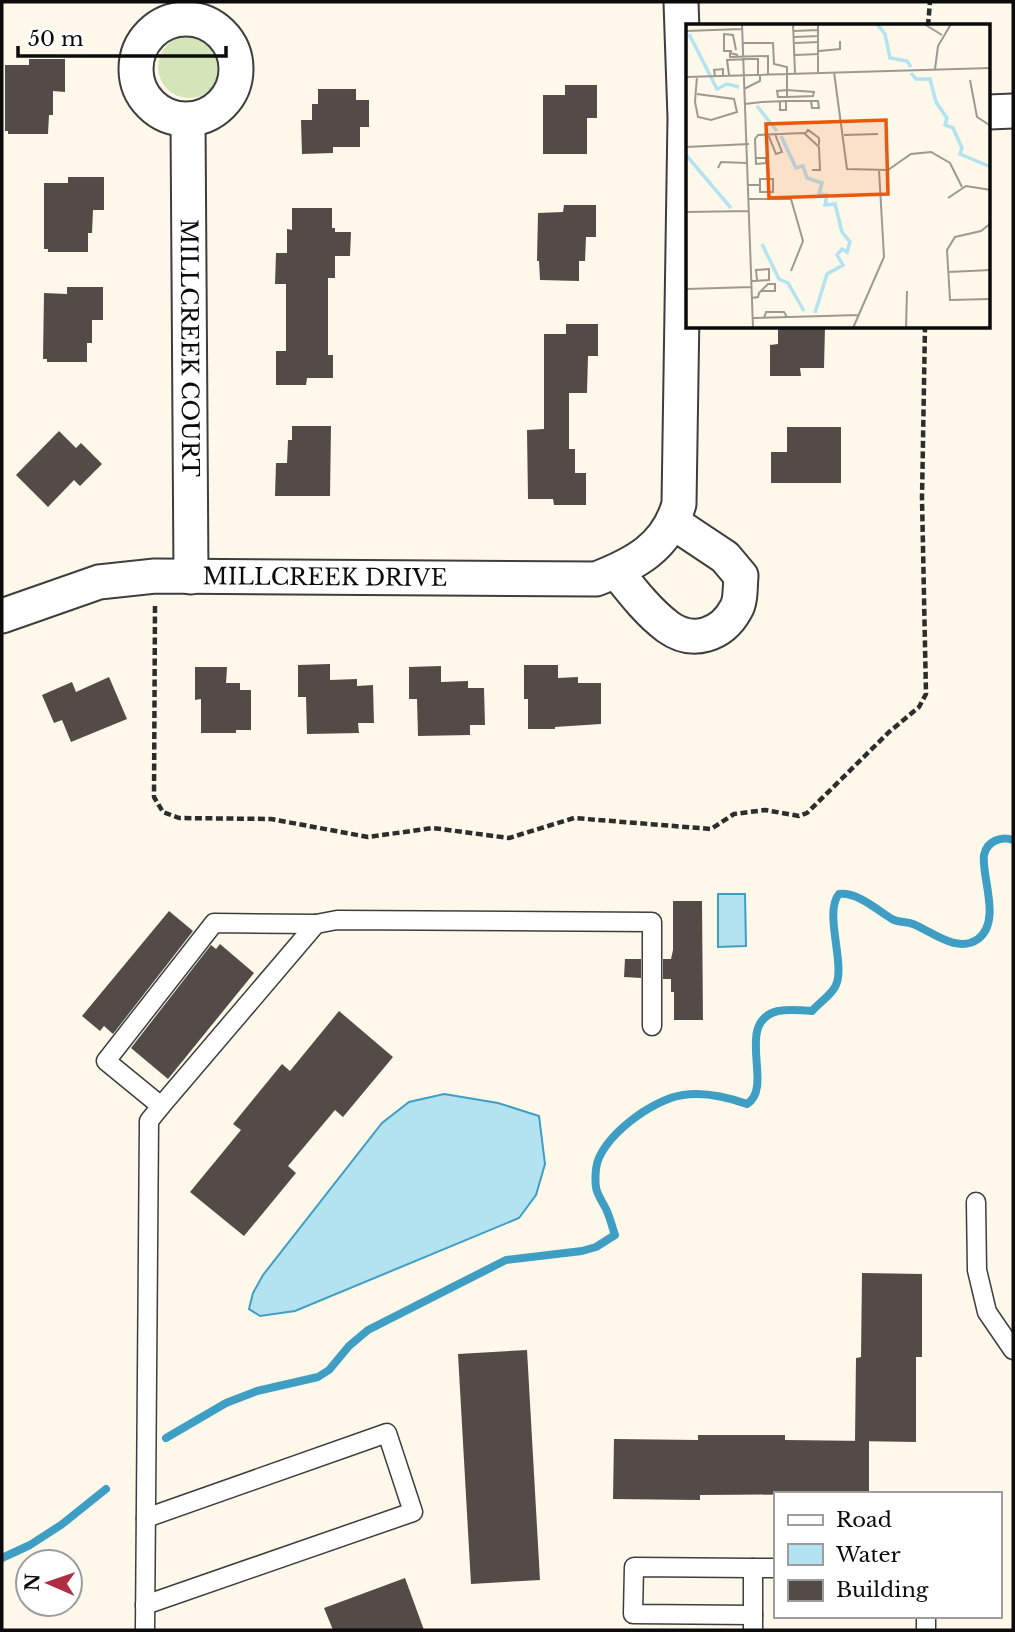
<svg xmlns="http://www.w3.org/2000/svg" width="1015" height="1632" viewBox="0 0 1015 1632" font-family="'Libre Baskerville',serif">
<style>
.green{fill:#d4e5b7}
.water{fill:#b3e2f1;stroke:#3f9ec3;stroke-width:2}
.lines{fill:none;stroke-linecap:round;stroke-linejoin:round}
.stream{stroke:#3f9ec3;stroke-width:8}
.building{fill:#534b48}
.service-casing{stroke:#3e3e3e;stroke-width:21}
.minor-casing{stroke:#3e3e3e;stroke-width:37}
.path{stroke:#2d2d2d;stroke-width:4.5;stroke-dasharray:7 3.5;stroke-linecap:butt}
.service{stroke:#fff;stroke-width:18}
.minor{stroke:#fff;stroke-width:33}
.labels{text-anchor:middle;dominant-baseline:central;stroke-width:7;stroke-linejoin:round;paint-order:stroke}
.street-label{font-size:23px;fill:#0b0b0b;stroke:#fff}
.inset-river{fill:none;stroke:#b3e2f1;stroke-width:3.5}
.inset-road{fill:none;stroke:#9d9991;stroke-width:2}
.view{fill:#e8590c;fill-opacity:0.15;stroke:#e8590c;stroke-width:3.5}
.inset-edge{fill:none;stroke:#0b0b0b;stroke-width:3.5}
</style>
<rect width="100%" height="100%" fill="#fef8eb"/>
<circle class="green" cx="189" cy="67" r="31"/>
<g class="water">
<polygon points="718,894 745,894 746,946 718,947"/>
<polygon points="444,1094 498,1103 539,1116 545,1164 536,1195 519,1218 295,1311 260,1316 249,1309 253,1293 263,1275 382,1123 409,1102"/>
</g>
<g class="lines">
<g class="stream">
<path d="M166,1438L226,1403L257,1391L318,1377L329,1370L349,1346L368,1330L506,1260L582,1251L596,1247L615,1235C612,1227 610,1217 606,1209C597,1192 594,1191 596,1169C599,1138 653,1099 683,1095C703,1092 727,1097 747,1104C775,1087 733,1022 778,1011C788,1009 801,1010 812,1011C819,1003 830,996 835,987C847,967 823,913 839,894C858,892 877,910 892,919C899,923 906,921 913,924C931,931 957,954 978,939C1002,921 981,876 984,855C987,841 1001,836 1013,840"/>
<polyline points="2,1558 30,1545 61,1525 106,1489"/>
</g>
</g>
<g class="building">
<polygon points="29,59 65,59 65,92 53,91 53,115 49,115 48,134 8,134 8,131 5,131 5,65 29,65"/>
<polygon points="565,85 597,85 597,118 587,118 587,154 543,154 543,95 565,95"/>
<polygon points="318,89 356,89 356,100 369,100 369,127 360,127 360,147 333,147 333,153 302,154 301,120 312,120 312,104 318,104"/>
<polygon points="68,177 104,177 104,210 93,210 92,233 88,233 88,252 48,252 48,249 44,249 44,183 68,183"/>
<polygon points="564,205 596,205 596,237 586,237 585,261 579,261 579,281 540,280 539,261 537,261 538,213 563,212"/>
<polygon points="292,208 332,208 332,228 335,228 335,232 351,232 350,256 335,256 335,278 328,278 328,355 333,355 333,378 307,378 306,385 276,385 276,351 286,351 286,284 275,284 276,253 287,253 287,229 292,230"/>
<polygon points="67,287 103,287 103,320 92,320 92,343 87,343 87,362 47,362 47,359 43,359 44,293 67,294"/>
<polygon points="566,324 598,324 598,356 588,356 587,393 569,393 569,449 575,449 575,473 586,473 586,505 554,505 553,499 528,499 527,430 544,429 544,334 566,334"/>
<polygon points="778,327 825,327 824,368 800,368 801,376 770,376 770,345 778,344"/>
<polygon points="292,426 331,426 330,496 275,496 276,463 287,463 288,440 292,440"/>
<polygon points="787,427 841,427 841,483 771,483 771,452 787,452"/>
<polygon points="59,431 76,448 81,443 102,464 80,486 74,480 48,507 16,475"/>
<polygon points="330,664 330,680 357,679 357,686 373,685 374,723 358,723 359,733 307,734 306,697 298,697 298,665"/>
<polygon points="524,665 558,665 558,678 578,677 578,683 601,683 601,724 555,727 555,729 528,729 528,699 524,699"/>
<polygon points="441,666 441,682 468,681 468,688 484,688 485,725 470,725 470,735 418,736 417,699 409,699 409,667"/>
<polygon points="195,667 227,667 226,683 240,683 240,690 251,690 251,730 236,730 236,733 201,733 201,699 195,700"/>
<polygon points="109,677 127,719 71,742 62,720 54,723 42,695 72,682 76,692"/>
<polygon points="673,901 702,901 703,1020 674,1020 674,992 671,992 671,979 663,979 663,959 671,959 673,950"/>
<polygon points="169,911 193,931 113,1034 104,1026 100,1031 82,1016"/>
<polygon points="220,944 254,973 168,1079 131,1048 211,945 216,949"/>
<polygon points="625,959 641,959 641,978 624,977"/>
<polygon points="339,1011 393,1057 343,1117 335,1110 288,1166 296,1173 244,1236 190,1192 241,1130 233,1124 282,1064 290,1071"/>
<polygon points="862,1273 922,1274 922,1357 916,1357 916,1442 855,1441 856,1358 861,1357"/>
<polygon points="527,1350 540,1580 471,1584 458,1354"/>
<polygon points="698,1435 785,1435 785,1440 869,1441 869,1494 700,1495 700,1500 613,1499 614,1439 698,1440"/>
<polygon points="405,1578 424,1630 333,1630 324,1608"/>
</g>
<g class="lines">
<g class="service-casing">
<g id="service">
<polyline points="161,1106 106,1061 214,923 316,924"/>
<polyline points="976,1202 977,1270 987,1312 1013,1350"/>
<polyline points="753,1568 634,1567 633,1614 753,1615"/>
<polyline points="145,1605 413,1512 387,1433 146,1518"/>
<polyline points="926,1616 926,1630"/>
<polyline points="145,1630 149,1121 161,1106 316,924 337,920 652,922 652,1026"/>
<polyline points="753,1630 753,1568 775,1568"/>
</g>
</g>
<g class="minor-casing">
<g id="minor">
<circle cx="186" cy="69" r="50"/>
<polyline points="989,112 1013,111"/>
<path id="s1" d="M188,120L191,577"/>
<path d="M616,571C632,591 648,612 668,627C693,645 722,635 736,609C741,601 740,586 741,576L725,557L674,523"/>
<path id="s2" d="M2,616L99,582L155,576L596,579C635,564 667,547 679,504L685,118L681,2"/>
</g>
</g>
<g class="path">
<polyline points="169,2 173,21"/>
<polyline points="928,26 930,2"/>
<polyline points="155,606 154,797 163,812 179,818 271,819 368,837 433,828 509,838 574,818 711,829 734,814 765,810 799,816 807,813 889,732 919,707 926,694 922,498 925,327"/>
</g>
<use href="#service" class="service"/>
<use href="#minor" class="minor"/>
</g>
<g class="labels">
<g class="street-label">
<text stroke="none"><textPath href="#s1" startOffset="228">MILLCREEK COURT</textPath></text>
<text stroke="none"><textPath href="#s2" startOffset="329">MILLCREEK DRIVE</textPath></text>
</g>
</g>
<g transform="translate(686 24)">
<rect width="304" height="304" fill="#fef8eb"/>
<path class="inset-river" d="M191,0L199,10L204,34L221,37L225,43M3,10L31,65L41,60L53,63M225,49L230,55H244L250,78L261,94L259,101L267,104L276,124L274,130L305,143M71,82L91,107M95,112L110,144L117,142L121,154L136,159L133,170L141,171L139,181L149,180L156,208L164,218L161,228L156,225L151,231L157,241L141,250L129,289M0,131L45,184M76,220L93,255L102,259L118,287"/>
<path class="inset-road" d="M56,0L67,304M107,0L109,49M132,0V48M238,0L256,11M0,7L56,5M108,7L132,6M108,13L133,12M57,19H87L88,40L101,43V66L91,67L92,73H101L127,72L128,68L101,66V73M109,19L133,18M46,27H38V10L47,11L50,26M133,27L154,25V17M52,31L44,29V33L82,32V50M109,31L133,30M249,45L252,22L265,0M148,48L161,145L202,146L225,130L245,128L264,139L276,163M43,51L41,36L63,35H72V50M29,52L28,46L37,45V51M0,53L305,44M284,56L291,93L305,102M58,65L74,57V50M11,70L48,75L51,88L25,96L12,93L9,78L11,52M94,78V86H100V77M59,80L76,78L100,77H132L133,84H126L125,77M82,110L90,130L96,128L89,110M119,110L122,106L133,114V121M158,111L192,110M0,123L63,120M70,134H80V139L70,140L69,115L72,111L118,109L133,123L134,146H126M32,144L35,138L61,139M62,161H74V168H87V155H74V161M262,174L280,162L305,166M63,175H105L117,217L105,247M0,188L63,187M305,199L295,207L269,213L261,226L264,276L305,275M262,248L305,246M65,257H69L83,256V245L70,246L71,256M0,265L66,263M66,274L72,273L73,269L82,260H89V267H75M67,294L173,291M78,294L80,288H98L101,293M167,304L198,233L193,146M220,304L221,267"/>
<path class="view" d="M200,96L202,170L83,174L80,100Z"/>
<rect width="304" height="304" class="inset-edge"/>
</g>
<rect width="1015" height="1632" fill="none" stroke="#0b0b0b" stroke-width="7"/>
<rect x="774" y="1492" width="228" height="126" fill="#ffffff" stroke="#9d9d9d" stroke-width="2"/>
<rect x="788" y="1515" width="35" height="10" fill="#ffffff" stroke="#9d9d9d" stroke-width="2"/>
<text x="836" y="1527" font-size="21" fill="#0b0b0b">Road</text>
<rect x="788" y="1544" width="35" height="21" fill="#b3e2f1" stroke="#9d9d9d" stroke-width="2"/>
<text x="836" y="1562" font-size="21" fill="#0b0b0b">Water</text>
<rect x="788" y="1580" width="35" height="21" fill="#534b48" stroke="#9d9d9d" stroke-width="2"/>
<text x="836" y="1597" font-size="21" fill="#0b0b0b">Building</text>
<g transform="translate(49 1583) rotate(272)"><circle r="33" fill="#ffffff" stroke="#9d9d9d" stroke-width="2"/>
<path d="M0-5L12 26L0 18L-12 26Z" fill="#b02e44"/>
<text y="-10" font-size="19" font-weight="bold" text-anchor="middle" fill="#0b0b0b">N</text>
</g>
<path d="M18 46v10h208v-10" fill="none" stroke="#0b0b0b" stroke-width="3.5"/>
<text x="28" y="46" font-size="21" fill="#0b0b0b" stroke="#ffffff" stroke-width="5" paint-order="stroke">50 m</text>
</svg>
